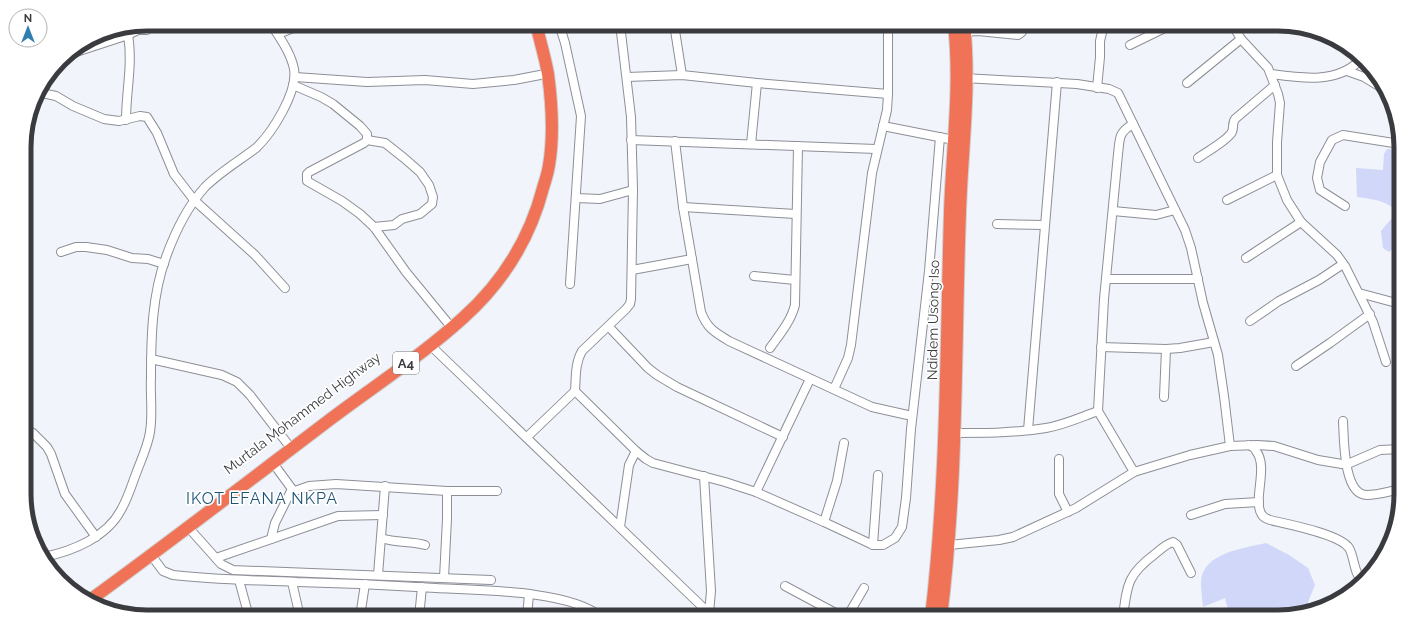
<svg xmlns="http://www.w3.org/2000/svg" width="1425" height="641" viewBox="0 0 1425 641" font-family="Raleway,sans-serif">
<style>
.green{fill:#d0d7f8}
.lines{fill:none;stroke-linecap:round;stroke-linejoin:round}
.minor-casing{stroke:#8d8f97;stroke-width:10}
.highway-casing{stroke:#d0d0d1;stroke-width:14}
.minor{stroke:#fff;stroke-width:8}
.highway{stroke:#f07358;stroke-width:12}
.labels{text-anchor:middle;dominant-baseline:central;stroke-width:3.5;stroke-linejoin:round;paint-order:stroke}
.shield{fill:#fff;stroke:#757678;stroke-width:1}
.shield-label{font-size:13px;font-weight:bold;fill:#3a3b3e}
.street-label{font-size:14px;fill:#3a3b3e;stroke:#fff}
.quarter-label{font-size:16px;letter-spacing:1px;fill:#1d5476;stroke:#fff}
.rim{fill:none;stroke:#3a3b3e;stroke-width:5}
</style>
<rect width="100%" height="100%" fill="#f2f4fc"/>
<g class="green">
<path d="M1387,149L1400,150V242L1389,252L1383,248L1381,231L1397,212C1387,200 1371,199 1357,197L1356,168L1383,170L1384,154Z"/>
<path d="M1266,543L1289,555L1308,568L1315,585L1308,602L1310,609L1286,617H1230L1225,598L1203,607C1202,598 1201,590 1201,582C1202,553 1244,548 1266,543Z"/>
</g>
<g class="lines">
<g class="minor-casing">
<g id="minor">
<polyline points="559,24 565,43 581,116 570,284"/>
<polyline points="674,24 682,75"/>
<polyline points="851,24 888,27"/>
<polyline points="1232,24 1241,39 1268,68 1278,94 1280,103 1277,142 1277,175 1287,200 1301,222 1337,255 1345,266 1373,322 1386,362"/>
<polyline points="965,32 978,31 1018,35 1022,32 1021,24"/>
<polyline points="278,34 303,24"/>
<polyline points="1130,45 1173,24"/>
<polyline points="64,56 128,35 138,30 147,30"/>
<polyline points="1347,71 1364,77 1382,88"/>
<path d="M1271,74C1300,78 1338,84 1360,60"/>
<polyline points="295,77 367,82 425,80 473,84 514,80 540,75"/>
<polyline points="627,77 682,75 757,83 888,94"/>
<polyline points="963,78 1077,84 1109,89 1118,93 1185,230 1191,248 1203,303 1218,355 1224,396 1230,446"/>
<polyline points="1187,83 1241,39"/>
<polyline points="293,85 321,97 333,104 360,126 367,134 367,140 364,143 309,172 307,174 307,181 342,201 360,214 374,227 406,272 447,322"/>
<polyline points="1097,88 1100,57 1100,41 1104,24"/>
<polyline points="37,92 56,96 73,106 104,119 119,121 140,116 147,117 157,133 174,174 194,200 255,255 285,288"/>
<path d="M126,120C126,91 133,64 128,35"/>
<path d="M1133,124C1118,133 1120,138 1118,154L1104,299L1098,411L1134,472"/>
<polyline points="883,126 959,141"/>
<polyline points="367,140 385,143 404,158 420,172 429,185 433,197 432,204 420,214 402,219 394,225 374,227"/>
<polyline points="631,140 876,149"/>
<path d="M675,141L683,207L701,312C707,328 714,332 729,341L872,407L912,416"/>
<polyline points="751,144 757,83"/>
<path d="M1198,158C1206,152 1227,141 1232,132C1234,127 1232,123 1235,119L1275,85"/>
<polyline points="576,198 600,199 633,190"/>
<polyline points="1227,200 1277,175"/>
<polyline points="1345,206 1320,190 1317,178 1320,162 1332,140 1343,135 1400,144"/>
<polyline points="683,207 796,214"/>
<polyline points="1113,211 1156,215 1175,210"/>
<polyline points="997,224 1045,225"/>
<polyline points="61,252 76,247 86,247 107,250 132,258 148,259 164,264"/>
<polyline points="1246,258 1301,222"/>
<polyline points="632,270 692,259"/>
<polyline points="754,276 795,280"/>
<polyline points="1106,279 1198,279"/>
<polyline points="1359,293 1400,304"/>
<polyline points="1250,321 1279,301 1319,280 1343,264"/>
<polyline points="609,327 648,368 657,375 677,387 783,437"/>
<polyline points="430,345 713,617"/>
<polyline points="1101,347 1166,349 1180,348 1214,342"/>
<path d="M770,348C780,334 791,321 795,305L798,146"/>
<polyline points="151,359 222,375 237,382 250,395 287,443"/>
<polyline points="1296,366 1330,343 1370,314"/>
<polyline points="834,389 848,358 851,345 872,173 887,110 888,94 888,24"/>
<polyline points="575,391 636,451 646,459 653,463 725,482 756,492 824,522 873,545 883,545 895,538 902,527 906,498 911,429 929,271 940,137"/>
<polyline points="1164,397 1166,349"/>
<path d="M1343,421C1344,438 1343,495 1367,495C1378,495 1390,491 1401,489"/>
<polyline points="25,430 33,433 47,447 51,454 65,494 96,537"/>
<polyline points="1028,430 1057,82"/>
<path d="M954,433C985,433 1016,433 1046,428C1064,425 1081,417 1098,411"/>
<path d="M527,437L575,391C576,377 575,363 582,351L626,309L630,304L631,299L633,190L631,117L620,24"/>
<path d="M1249,445C1251,446 1255,448 1256,451C1269,467 1252,501 1262,515C1264,518 1267,519 1270,520C1287,524 1340,534 1349,548C1355,558 1353,573 1363,582"/>
<polyline points="1059,459 1059,494 1068,512"/>
<polyline points="273,463 292,489 295,491 309,486 336,484 447,491 497,491"/>
<polyline points="704,476 711,591 709,613"/>
<polyline points="756,492 810,379"/>
<polyline points="1191,515 1225,504 1259,502"/>
<polyline points="824,522 837,481 844,443"/>
<polyline points="188,527 221,564 233,570 491,580"/>
<polyline points="620,527 629,465 636,451"/>
<path d="M381,538C396,543 411,541 425,545"/>
<polyline points="271,539 275,523 292,489"/>
<polyline points="873,545 878,475"/>
<polyline points="949,545 999,540 1013,537 1076,508 1134,472 1190,455 1230,446 1257,445 1274,446 1318,460 1342,464 1350,463 1380,450 1401,449"/>
<path d="M151,555L163,571L173,575C215,580 256,580 297,582C344,583 390,585 436,588C476,590 571,590 601,617"/>
<path d="M44,557C73,551 107,537 121,510C128,498 132,484 137,471C142,458 148,445 150,432C153,413 150,395 151,377C151,337 152,295 166,257C175,232 187,207 205,187C220,172 239,161 256,148C272,133 298,92 294,69C291,53 280,38 271,24"/>
<polyline points="216,558 338,516 383,515"/>
<polyline points="378,575 385,486"/>
<polyline points="444,578 447,519 447,491"/>
<polyline points="239,580 249,617"/>
<polyline points="292,582 300,617"/>
<polyline points="785,586 843,617"/>
<polyline points="360,617 365,584"/>
<polyline points="419,617 422,587"/>
<polyline points="527,617 529,594"/>
<polyline points="847,617 864,588"/>
<path d="M1123,617C1127,584 1128,574 1155,554C1161,549 1166,544 1173,542L1177,545L1191,573"/>
</g>
</g>
<g class="highway-casing">
<g id="highway">
<path d="M90,600C170,542 249,481 328,421C373,387 421,356 463,318C502,283 530,238 543,188C545,181 548,173 549,165C554,136 552,104 548,74C545,57 540,41 536,24"/>
<path d="M931,617C947,482 946,347 950,212C952,149 961,86 954,24"/>
<path d="M941,617C958,482 955,347 960,212C962,149 971,86 964,24"/>
</g>
</g>
<use href="#minor" class="minor"/>
<use href="#highway" class="highway"/>
</g>
<g class="labels">
<rect class="shield" x="393" y="352" width="26" height="22" rx="3"/>
<g class="shield-label">
<text x="406" y="363">A4</text>
</g>
<g class="street-label">
<text transform="translate(933 320) rotate(-89)">Ndidem Usong Iso</text>
<text transform="translate(302 413) rotate(-37)">Murtala Mohammed Highway</text>
</g>
<g class="quarter-label">
<text x="262" y="498">IKOT EFANA NKPA</text>
</g>
</g>
<path d="M0 0H1425V641H0ZM147 31H1278A116 116 0 0 1 1394 147V494A116 116 0 0 1 1278 610H147A116 116 0 0 1 31 494V147A116 116 0 0 1 147 31Z" fill="#fff" fill-rule="evenodd"/>
<path class="rim" d="M147 31H1278A116 116 0 0 1 1394 147V494A116 116 0 0 1 1278 610H147A116 116 0 0 1 31 494V147A116 116 0 0 1 147 31Z"/>
<g transform="translate(28 28)"><circle r="19" fill="#ffffff" stroke="#b0b1b2"/>
<path d="M0-3L7 15L0 10L-7 15Z" fill="#2e7eaf"/>
<text y="-6" font-size="11" font-weight="bold" text-anchor="middle" fill="#3a3b3e">N</text>
</g>
</svg>
